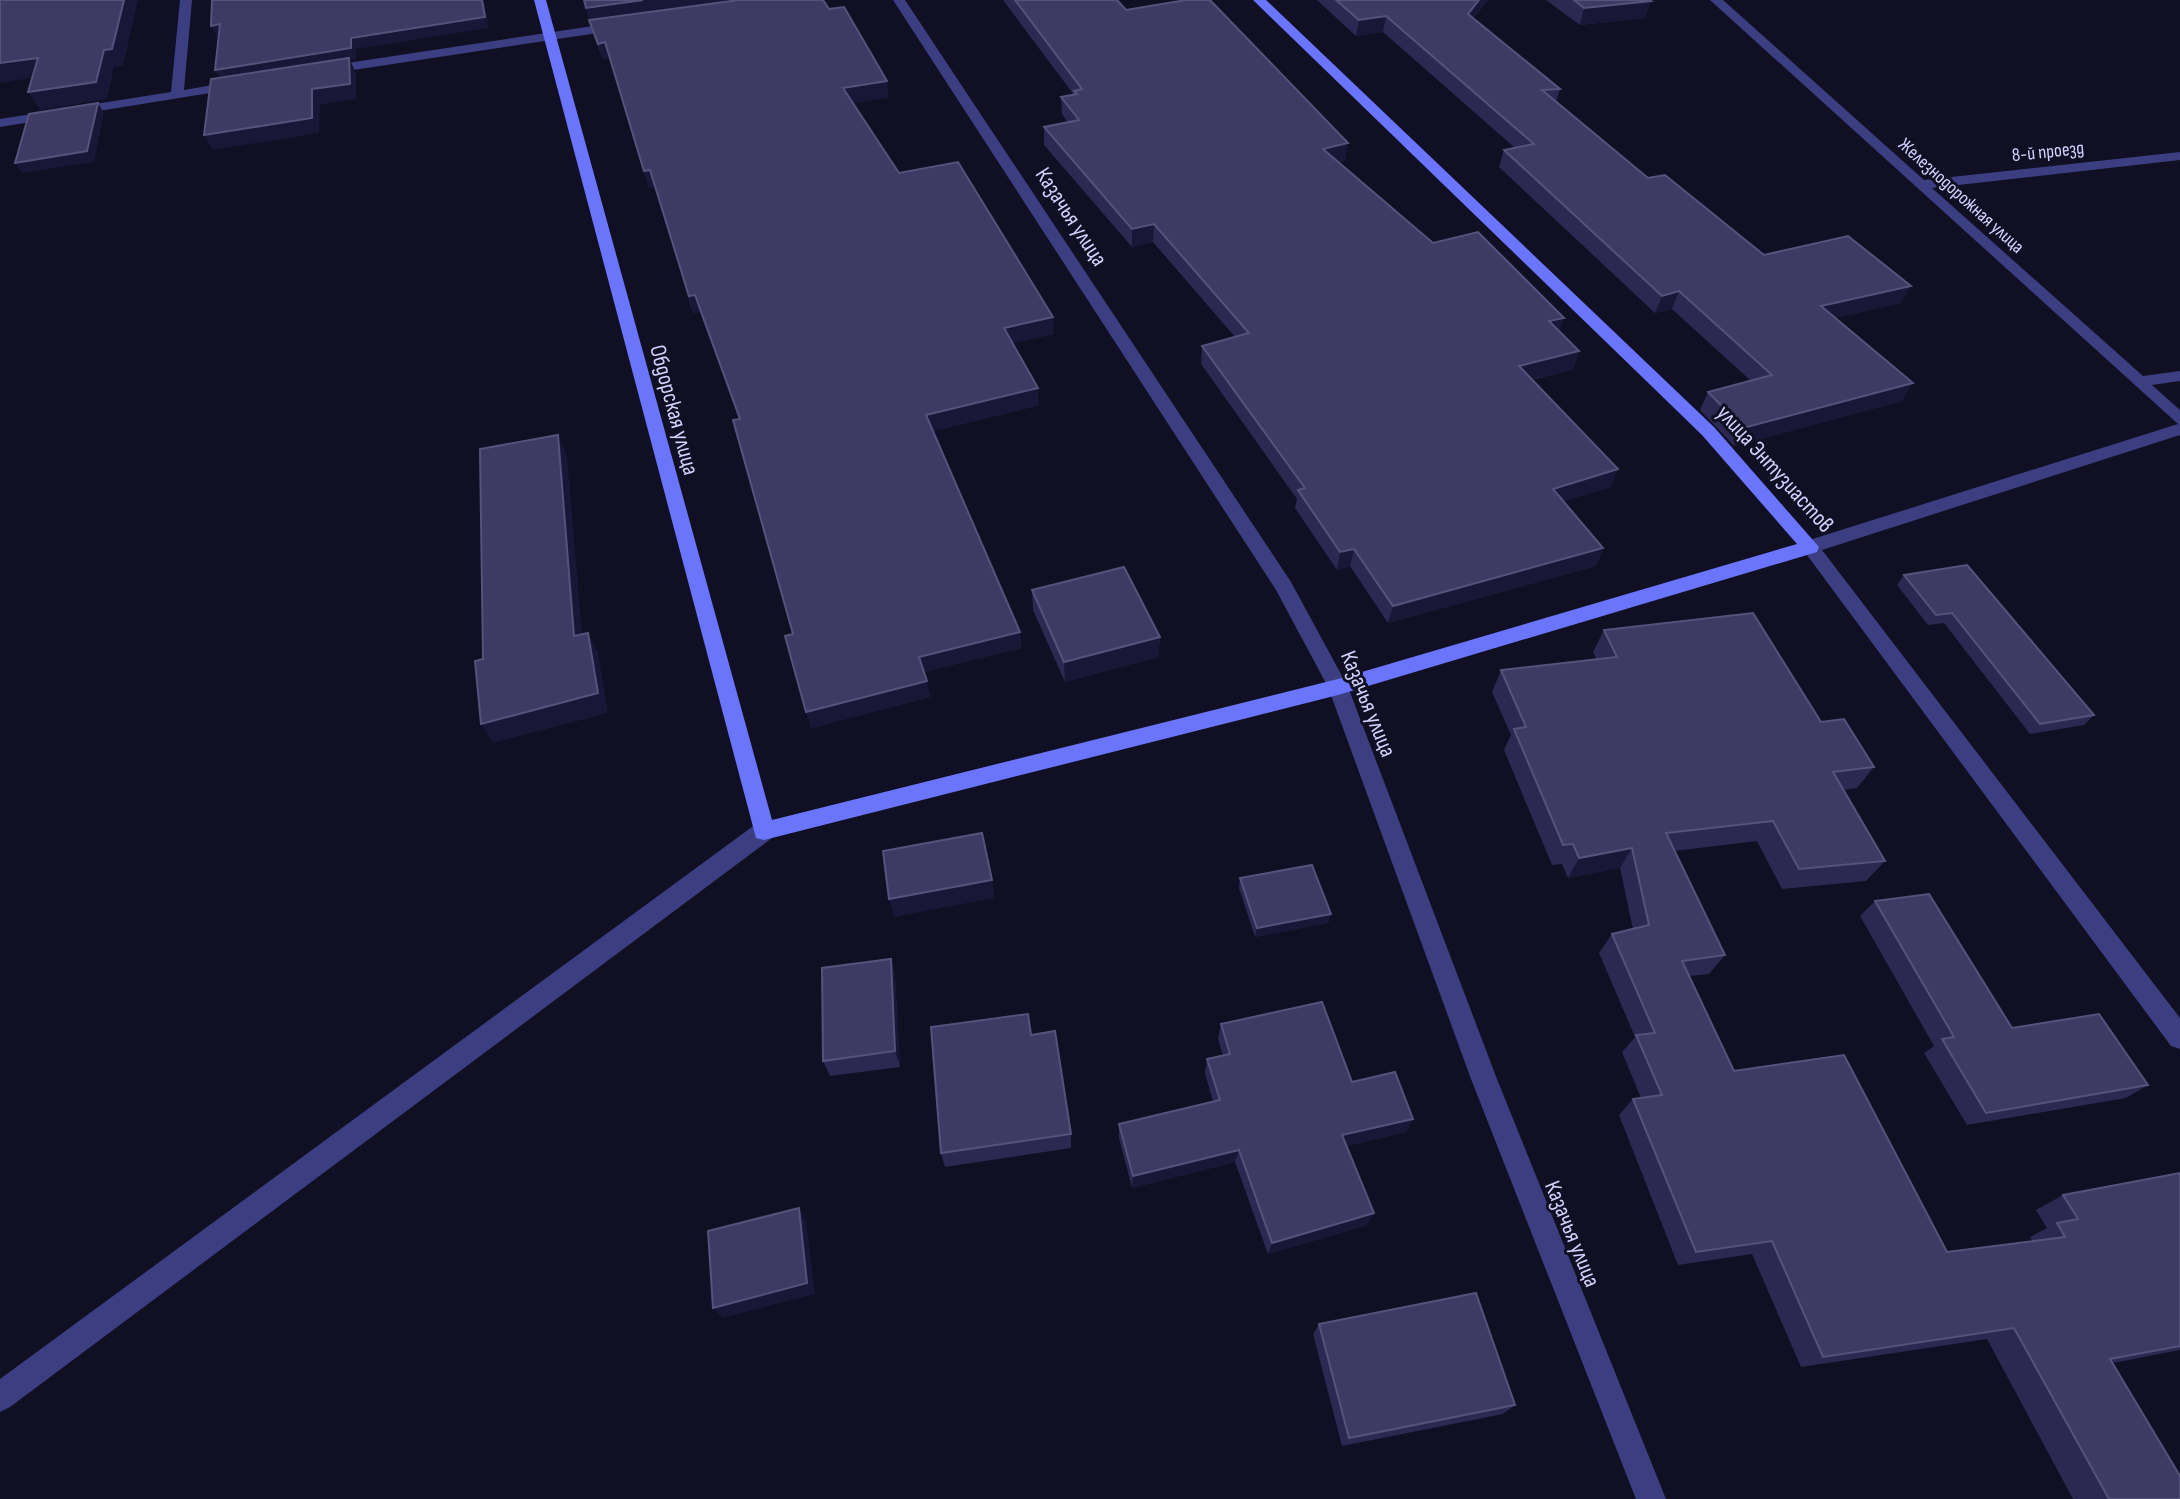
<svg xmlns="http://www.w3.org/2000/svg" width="2180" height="1499" viewBox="0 0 2180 1499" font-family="'Sofia Sans Condensed',sans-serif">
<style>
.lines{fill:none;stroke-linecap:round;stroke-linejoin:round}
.street{fill:#3b3f81;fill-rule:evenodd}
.secondary{fill:#6b75fc;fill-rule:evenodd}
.wall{fill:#2c2851}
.shaded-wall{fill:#191637}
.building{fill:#3e3a64;stroke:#55527c;stroke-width:2}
.labels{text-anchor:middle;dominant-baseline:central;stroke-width:6;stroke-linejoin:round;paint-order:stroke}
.far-street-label{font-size:19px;fill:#d3d2fe;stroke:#100f23}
.street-label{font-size:23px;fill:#d3d2fe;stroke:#100f23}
</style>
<rect width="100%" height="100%" fill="#100f23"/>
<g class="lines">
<g class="street">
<polygon points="180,0 192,0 184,90 236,81 241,82 241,88 0,127 0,119 171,92"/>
<polygon points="893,0 905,0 1291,582 1348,687 1497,1079 1666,1499 1636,1499 1471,1079 1328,687 1276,590"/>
<polygon points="1710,0 1723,0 1924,180 2180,152 2180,160 1932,188 2143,376 2180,371 2180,381 2152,385 2180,410 2180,435 1822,550 2180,1018 2180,1049 2171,1046 1801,547 1803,542 2178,424"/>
<polygon points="620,22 624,23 624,29 327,74 321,70 327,66"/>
<polygon points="764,822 772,824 775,831 772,838 10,1407 0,1412 0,1379 756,824"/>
</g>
<polygon class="secondary" points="534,0 546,0 772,820 1338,679 1797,544 1702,435 1253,0 1266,0 1714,427 1819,547 1817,552 1338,695 764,840 756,838"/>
</g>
<g class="wall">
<polygon points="584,0 829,9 889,97 853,103 899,173 1054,334 1013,343 1039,405 933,431 1020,632 1021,648 924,672 930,697 811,728 793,634 739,419 700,312 693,313 655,187 649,188 609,58 603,59 594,36"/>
<polygon points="1003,0 1117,0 1126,10 1345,161 1339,162 1433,243 1560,332 1579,351 1573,369 1532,380 1611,487 1563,501 1603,548 1596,566 1388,623 1350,566 1337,570 1295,508 1297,499 1201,364 1202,346 1235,337 1153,242 1132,247 1044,145 1044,127 1068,123 1062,114 1061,97 1074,95"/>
<polygon points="1317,0 1488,0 1473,19 1560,89 1556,102 1648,178 1764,255 1901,303 1835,318 1902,401 1734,446 1700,410 1708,392 1751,381 1672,309 1655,313 1499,167 1504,150 1515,148 1383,32 1356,36"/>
<polygon points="1546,0 1649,0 1645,18 1580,25"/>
<polygon points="1904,575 2094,715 2084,725 2030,734 1944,623 1928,625 1897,585"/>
<polygon points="1032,590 1160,637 1158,657 1065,682 1033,610"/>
<polygon points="1604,630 1821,722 1874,767 1857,788 1843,790 1885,861 1866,881 1782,889 1757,841 1674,851 1725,955 1709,974 1689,976 1734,1071 1947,1252 2032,1241 2030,1237 2047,1228 2036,1210 2063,1195 2180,1173 2180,1350 2113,1363 2180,1499 2073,1499 1987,1339 1801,1367 1752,1254 1678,1265 1619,1115 1633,1099 1641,1098 1622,1052 1635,1037 1599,953 1612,934 1633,929 1620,868 1568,878 1562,864 1552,865 1504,750 1511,735 1492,692 1501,670 1597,660 1593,652"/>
<polygon points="1240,878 1331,914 1328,923 1255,937 1239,888"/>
<polygon points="1875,901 2012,1028 2148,1085 2126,1098 1967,1125 1924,1053 1934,1046 1860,916"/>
<polygon points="891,959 895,976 900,1067 830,1076 823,1061"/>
<polygon points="1221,1024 1352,1082 1413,1119 1406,1132 1346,1146 1374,1213 1367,1225 1268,1254 1235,1162 1132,1188 1119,1138 1119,1124 1213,1102 1205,1073 1207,1059 1223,1055 1218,1039"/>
<polygon points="1031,1035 1071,1134 1071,1148 945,1167 941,1153"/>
<polygon points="1319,1324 1515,1405 1503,1414 1342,1446 1313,1334"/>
</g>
<g class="shaded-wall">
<polygon points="124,0 138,0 123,66 114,67 107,99 40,110 28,92"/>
<polygon points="482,0 484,0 489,28 356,49 356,60 350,60 356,73 356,99 320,105 319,133 213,150 204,135 221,81 215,70"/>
<polygon points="643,0 763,0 590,23 586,8"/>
<polygon points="1479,0 1488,0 1464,30 1468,14"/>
<polygon points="1651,1 1645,18 1580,25 1584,8"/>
<polygon points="1386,16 1383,32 1356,36 1359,20"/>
<polygon points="220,24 226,35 217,37 211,26"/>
<polygon points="605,42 609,58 603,59 598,44"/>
<polygon points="38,58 49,75 0,83 0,63"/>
<polygon points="887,81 889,97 845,105 843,88"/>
<polygon points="98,103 104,113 94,162 22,173 15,163"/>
<polygon points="1348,143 1345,161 1320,166 1323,149"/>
<polygon points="650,170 655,187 649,188 644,171"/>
<polygon points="1154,224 1153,242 1132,247 1132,229"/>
<polygon points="1911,286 1901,303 1812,324 1821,306"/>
<polygon points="1679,291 1672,309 1655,313 1662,296"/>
<polygon points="695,295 700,312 693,313 689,296"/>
<polygon points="1053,317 1054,334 1005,345 1004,328"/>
<polygon points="1564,318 1558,336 1549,321"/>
<polygon points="1579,351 1573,369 1513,384 1519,366"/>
<polygon points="1913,383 1902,401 1734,446 1743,428"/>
<polygon points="1038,388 1039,405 928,432 926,415"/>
<polygon points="558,435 567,456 584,656 574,636"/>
<polygon points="1618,469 1611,487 1546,507 1553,489"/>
<polygon points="1603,548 1596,566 1388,623 1393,606"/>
<polygon points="1354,549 1350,566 1337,570 1340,552"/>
<polygon points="1020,632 1021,648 921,673 919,657"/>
<polygon points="588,633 598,653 608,713 493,743 481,724"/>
<polygon points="1160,637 1158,657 1065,682 1064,662"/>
<polygon points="927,681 930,697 811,728 806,712"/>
<polygon points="1632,848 1620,868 1568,878 1579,858"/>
<polygon points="992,880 994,898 894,917 889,899"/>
<polygon points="1331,914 1328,923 1255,937 1257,928"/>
<polygon points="891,959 895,976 900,1067 895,1051"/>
<polygon points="1413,1119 1406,1132 1336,1148 1342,1135"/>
<polygon points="1239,1150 1235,1162 1132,1188 1133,1176"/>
<polygon points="799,1208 806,1221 815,1294 723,1318 713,1308"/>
<polygon points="1374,1213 1367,1225 1268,1254 1272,1243"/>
</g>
<g class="building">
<polygon points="0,0 124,0 112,49 104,50 96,82 28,92 38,58 0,63"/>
<polygon points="212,0 482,0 485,17 351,38 351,48 215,70 220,24 211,26"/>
<polygon points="584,0 643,0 586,8"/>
<polygon points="739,0 823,0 829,9 844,7 887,81 843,88 899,173 958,162 1053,317 1004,328 1038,388 926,415 1020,632 919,657 927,681 806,712 785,636 793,634 733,420 740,419 695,295 689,296 650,170 644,171 605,42 598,44 589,20"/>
<polygon points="1015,0 1117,0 1126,10 1186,0 1210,0 1348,143 1323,149 1433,243 1478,232 1564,318 1549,321 1579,351 1519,366 1618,469 1553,489 1603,548 1393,606 1354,549 1340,552 1298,490 1305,488 1202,346 1249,333 1154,224 1132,229 1044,127 1079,120 1061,97 1077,94 1074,91 1082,89"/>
<polygon points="1336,0 1479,0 1468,14 1560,89 1542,90 1648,178 1665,175 1764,255 1848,236 1911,286 1821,306 1913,383 1743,428 1708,392 1772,375 1679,291 1662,296 1504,150 1534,144 1386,16 1359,20"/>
<polygon points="1574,0 1649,0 1651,1 1584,8"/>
<polygon points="349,58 350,84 312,89 312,118 204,135 211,79"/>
<polygon points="98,103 87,151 15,163 29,114"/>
<polygon points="558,435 574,636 588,633 598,693 481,724 475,661 483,659 480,449"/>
<polygon points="1967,565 2094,715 2040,724 1952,613 1936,615 1904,575"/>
<polygon points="1124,567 1160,637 1064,662 1032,590"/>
<polygon points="1753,613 1821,722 1844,719 1874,767 1833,772 1885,861 1799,869 1773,821 1666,833 1725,955 1682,961 1734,1071 1844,1055 1947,1252 2065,1237 2057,1223 2078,1219 2063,1195 2180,1173 2180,1346 2110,1359 2180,1476 2180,1499 2109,1499 2014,1328 1823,1357 1772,1241 1696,1252 1633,1099 1662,1095 1636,1035 1655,1033 1612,934 1649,925 1632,848 1579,858 1573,844 1563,845 1514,729 1526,727 1501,670 1617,657 1604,630"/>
<polygon points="982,833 992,880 889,899 883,851"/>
<polygon points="1312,865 1331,914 1257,928 1240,878"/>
<polygon points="1929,894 2012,1028 2099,1014 2148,1085 1986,1113 1942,1039 1954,1037 1875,901"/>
<polygon points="891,959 895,1051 823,1061 822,968"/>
<polygon points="1322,1002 1352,1082 1395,1072 1413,1119 1342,1135 1374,1213 1272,1243 1239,1150 1133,1176 1119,1124 1220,1100 1207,1059 1230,1054 1221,1024"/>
<polygon points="1028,1014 1031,1035 1055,1031 1071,1134 941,1153 931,1027"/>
<polygon points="799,1208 807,1283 713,1308 708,1231"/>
<polygon points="1476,1293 1515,1405 1349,1438 1319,1324"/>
</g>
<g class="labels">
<g class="far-street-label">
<text transform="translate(2048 152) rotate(-6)">8-й проезд</text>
<text transform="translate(1961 196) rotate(42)">Железнодорожная улица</text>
</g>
<g class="street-label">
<text transform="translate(1071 217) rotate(57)">Казачья улица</text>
<text transform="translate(674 410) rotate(75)">Обдорская улица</text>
<text transform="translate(1775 469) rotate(48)">улица Энтузиастов</text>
<text transform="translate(1368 704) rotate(68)">Казачья улица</text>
<text transform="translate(1572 1234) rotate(68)">Казачья улица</text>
</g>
</g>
</svg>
